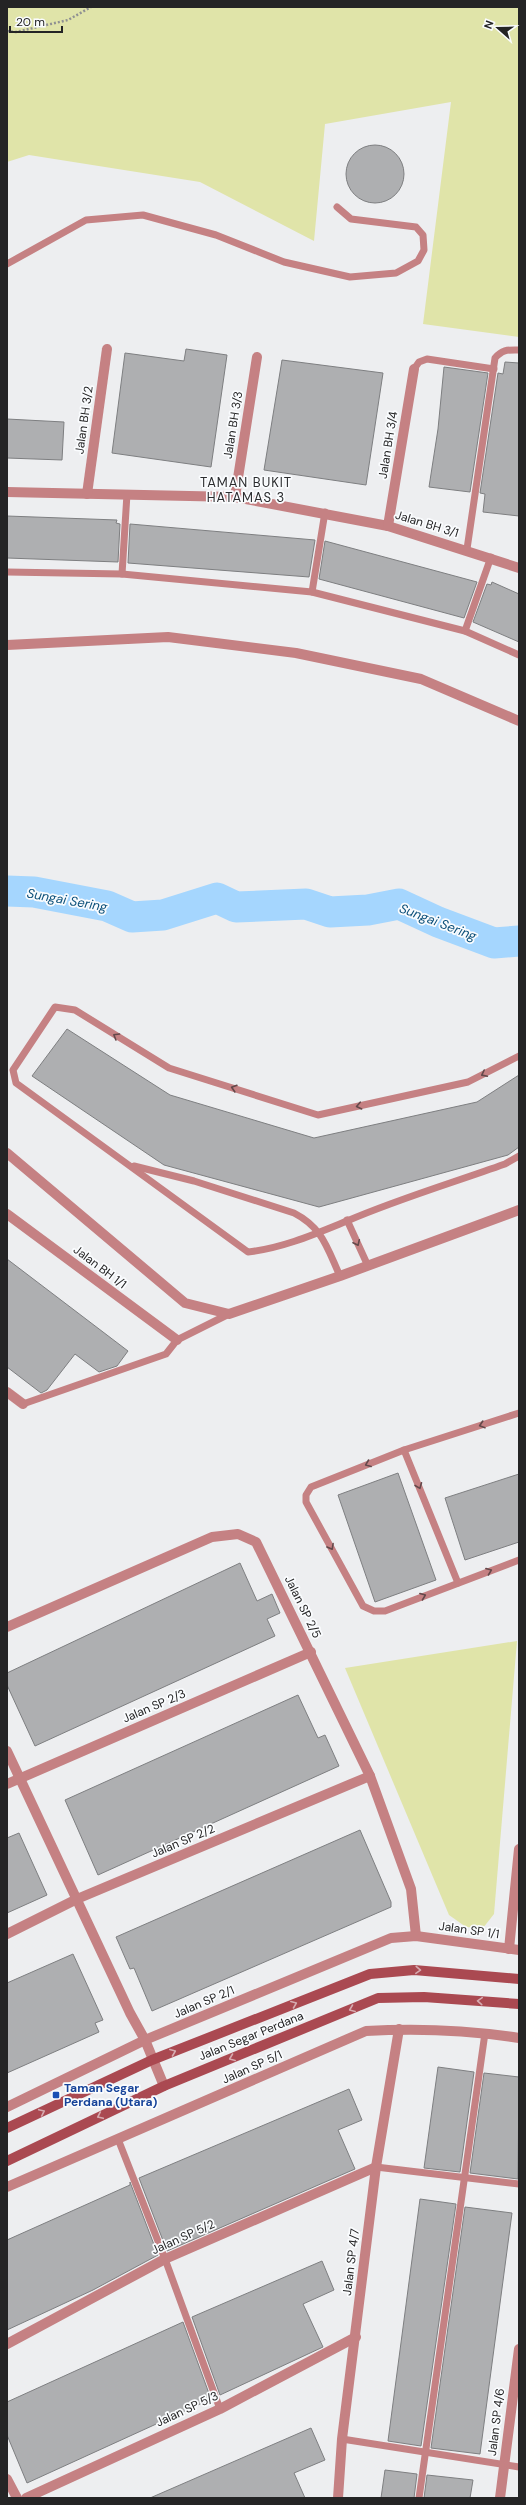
<svg xmlns="http://www.w3.org/2000/svg" width="526" height="2505" viewBox="0 0 526 2505" font-family="'DM Sans',sans-serif">
<style>
.green{fill:#e0e4a9}
.lines{fill:none;stroke-linecap:round;stroke-linejoin:round}
.river{stroke:#a5d6fe;stroke-width:31}
.building{fill:#aeafb1;stroke:#7e7f81}
.path{stroke:#909192;stroke-width:2.5;stroke-dasharray:2 2;stroke-linecap:butt}
.lane{stroke:#c58183;stroke-width:7}
.street{stroke:#c58183;stroke-width:10}
.secondary{stroke:#aa4951;stroke-width:10}
.oneway{stroke:#64494b}
.oneway2{stroke:#d6abb0}
.transit-dot{fill:#1a4fb4;stroke:#fafcfe;stroke-width:1.5}
.labels{text-anchor:middle;dominant-baseline:central;stroke-width:3.5;stroke-linejoin:round;paint-order:stroke}
.street-label{font-size:12px;fill:#242425;stroke:#fafcfe}
.transit-label{font-size:12px;font-weight:bold;fill:#164399;stroke:#fafcfe;text-anchor:start}
.neighbourhood-label{font-size:13px;letter-spacing:1px;fill:#2b2c2e;stroke:#fafcfe}
.water-label{font-size:13px;font-style:italic;fill:#0c507a;stroke:#fafcfe}
</style>
<rect width="100%" height="100%" fill="#edeef0"/>
<g class="green">
<polygon points="7,7 519,7 519,337 423,324 451,102 325,124 314,241 200,182 29,155 7,162"/>
<polygon points="517,1641 494,1914 483,1928 466,1927 449,1915 345,1668"/>
</g>
<g class="lines">
<polyline class="river" points="7,891 34,892 107,906 132,917 163,915 217,898 236,907 306,904 330,912 368,910 399,904 438,922 494,943 519,941"/>
</g>
<g class="building">
<circle cx="375" cy="174" r="29"/>
<polygon points="186,349 227,355 211,467 112,453 125,353 184,361"/>
<polygon points="282,360 383,373 366,485 264,470"/>
<polygon points="505,362 519,363 519,516 483,512 485,494 480,493 498,373 503,374"/>
<polygon points="444,367 488,373 470,492 429,487 438,429"/>
<polygon points="7,419 64,422 62,460 7,458"/>
<polygon points="7,516 117,520 116,523 120,524 118,562 7,558"/>
<polygon points="130,524 315,540 309,577 128,563"/>
<polygon points="325,541 477,582 464,618 319,579"/>
<polygon points="492,582 519,594 519,642 473,622 487,584 491,585"/>
<polygon points="67,1029 170,1095 314,1138 477,1102 519,1075 519,1147 508,1155 319,1207 164,1165 32,1076"/>
<polygon points="7,1259 128,1351 117,1366 99,1372 75,1354 47,1390 41,1393 7,1367"/>
<polygon points="398,1473 436,1580 375,1602 338,1495"/>
<polygon points="519,1474 519,1542 465,1560 445,1498"/>
<polygon points="240,1563 257,1601 272,1594 280,1613 267,1619 275,1636 35,1746 7,1685 7,1673"/>
<polygon points="298,1695 318,1738 325,1735 339,1766 98,1875 65,1800"/>
<polygon points="360,1830 391,1902 391,1907 152,2011 134,1968 130,1969 116,1937"/>
<polygon points="19,1833 47,1895 7,1913 7,1838"/>
<polygon points="73,1954 103,2020 95,2023 99,2032 7,2073 7,1983"/>
<polygon points="438,2067 474,2072 460,2172 424,2168"/>
<polygon points="484,2073 519,2077 518,2179 470,2173"/>
<polygon points="349,2089 362,2120 338,2130 355,2169 167,2251 139,2178"/>
<polygon points="130,2182 158,2255 93,2290 7,2330 7,2240 130,2185"/>
<polygon points="420,2199 456,2204 421,2446 388,2441"/>
<polygon points="465,2207 512,2213 480,2454 431,2448"/>
<polygon points="322,2261 334,2290 303,2304 323,2347 220,2395 192,2317"/>
<polygon points="183,2322 211,2399 27,2483 7,2435 7,2402"/>
<polygon points="311,2428 325,2460 294,2473 305,2498 150,2498"/>
<polygon points="385,2470 417,2474 414,2498 381,2498"/>
<polygon points="427,2475 473,2480 470,2498 424,2498"/>
</g>
<g class="lines">
<polyline class="path" points="7,31 16,32 68,20 91,7"/>
<g class="lane">
<polyline points="7,264 86,220 143,215 216,235 284,262 350,277 396,273 418,261 424,250 423,235 416,227 351,219 337,207"/>
<polyline points="414,369 419,362 427,359 494,369"/>
<path d="M467,549L495,358C503,349 508,350 519,350"/>
<polyline points="7,572 122,574 312,592 465,631 519,655"/>
<polyline points="122,574 127,494"/>
<polyline points="312,592 325,512"/>
<polyline points="465,631 491,557"/>
<path d="M519,1056L468,1082L318,1115L169,1068L75,1010L55,1007L13,1070L16,1083L248,1252C283,1248 315,1234 347,1221C398,1199 452,1183 505,1164L519,1156"/>
<path d="M134,1166L194,1181L294,1213C323,1228 327,1248 340,1276"/>
<polyline points="347,1220 368,1266"/>
<polyline points="23,1404 166,1354 177,1340 229,1314"/>
<polyline points="519,1413 404,1450 311,1487 306,1495 306,1502 363,1606 374,1611 385,1611 519,1560"/>
<polyline points="404,1450 458,1583"/>
<polyline points="118,2139 165,2259 220,2409"/>
<polyline points="376,2167 519,2184"/>
<polyline points="342,2439 519,2467"/>
<polyline points="419,2498 485,2033"/>
</g>
<g class="street">
<polyline points="7,492 235,497 388,526 519,568"/>
<polyline points="87,494 107,349"/>
<polyline points="235,497 257,357"/>
<polyline points="388,526 414,369"/>
<polyline points="7,645 168,637 296,653 421,679 519,721"/>
<polyline points="7,1153 185,1303 229,1314 340,1276 519,1210"/>
<polyline points="7,1214 177,1340"/>
<polyline points="7,1392 23,1404"/>
<polyline points="7,1627 212,1537 238,1534 256,1542 370,1776 411,1889 416,1936"/>
<polyline points="7,1751 130,2013 145,2040 164,2086"/>
<polyline points="7,1784 311,1652"/>
<polyline points="7,1934 77,1899 370,1776"/>
<polyline points="509,1949 519,1849"/>
<polyline points="7,2107 145,2040 391,1938 416,1936 519,1950"/>
<path d="M7,2187L366,2031C417,2028 468,2030 519,2038"/>
<polyline points="7,2344 165,2259 376,2167"/>
<polyline points="7,2479 17,2498"/>
<polyline points="26,2498 220,2409 356,2337"/>
<polyline points="338,2498 342,2439 376,2167 399,2029"/>
<polyline points="500,2498 519,2349"/>
</g>
<g class="secondary">
<polyline points="7,2128 152,2060 370,1974 414,1970 519,1979"/>
<polyline points="7,2161 164,2086 378,1998 424,1997 519,2004"/>
</g>
</g>
<defs><path id="oneway-chevron" d="M-2-3.5L2.5 0L-2 3.5" fill="none" stroke-width="1.6" stroke-linecap="round" stroke-linejoin="round"/></defs>
<g class="oneway">
<use href="#oneway-chevron" transform="translate(116 1036) rotate(-149)"/>
<use href="#oneway-chevron" transform="translate(484 1074) rotate(153)"/>
<use href="#oneway-chevron" transform="translate(234 1088) rotate(-163)"/>
<use href="#oneway-chevron" transform="translate(359 1106) rotate(168)"/>
<use href="#oneway-chevron" transform="translate(357 1243) rotate(65)"/>
<use href="#oneway-chevron" transform="translate(482 1425) rotate(162)"/>
<use href="#oneway-chevron" transform="translate(368 1464) rotate(159)"/>
<use href="#oneway-chevron" transform="translate(419 1486) rotate(68)"/>
<use href="#oneway-chevron" transform="translate(331 1547) rotate(61)"/>
<use href="#oneway-chevron" transform="translate(489 1571) rotate(-21)"/>
<use href="#oneway-chevron" transform="translate(423 1596) rotate(-21)"/>
</g>
<g class="oneway2">
<use href="#oneway-chevron" transform="translate(418 1970) rotate(3)"/>
<use href="#oneway-chevron" transform="translate(480 2001) rotate(-176)"/>
<use href="#oneway-chevron" transform="translate(294 2004) rotate(-22)"/>
<use href="#oneway-chevron" transform="translate(352 2009) rotate(158)"/>
<use href="#oneway-chevron" transform="translate(173 2052) rotate(-22)"/>
<use href="#oneway-chevron" transform="translate(232 2058) rotate(158)"/>
<use href="#oneway-chevron" transform="translate(42 2112) rotate(-25)"/>
<use href="#oneway-chevron" transform="translate(100 2116) rotate(155)"/>
</g>
<rect class="transit-dot" x="52" y="2091" width="8" height="8" rx="2"/>
<g class="labels">
<g class="street-label">
<text transform="translate(84 420) rotate(-82)">Jalan BH 3/2</text>
<text transform="translate(233 425) rotate(-81)">Jalan BH 3/3</text>
<text transform="translate(388 445) rotate(-81)">Jalan BH 3/4</text>
<text transform="translate(427 524) rotate(17)">Jalan BH 3/1</text>
<text transform="translate(100 1267) rotate(37)">Jalan BH 1/1</text>
<text transform="translate(303 1607) rotate(64)">Jalan SP 2/5</text>
<text transform="translate(154 1706) rotate(-23)">Jalan SP 2/3</text>
<text transform="translate(183 1841) rotate(-23)">Jalan SP 2/2</text>
<text transform="translate(469 1930) rotate(8)">Jalan SP 1/1</text>
<text transform="translate(204 2002) rotate(-23)">Jalan SP 2/1</text>
<text transform="translate(251 2036) rotate(-22)">Jalan Segar Perdana</text>
<text transform="translate(252 2067) rotate(-24)">Jalan SP 5/1</text>
<text transform="translate(183 2237) rotate(-24)">Jalan SP 5/2</text>
<text transform="translate(351 2262) rotate(-83)">Jalan SP 4/7</text>
<text transform="translate(187 2409) rotate(-25)">Jalan SP 5/3</text>
<text transform="translate(496 2422) rotate(-83)">Jalan SP 4/6</text>
</g>
<g class="transit-label">
<text x="64" y="2088">Taman Segar<tspan x="64" dy="14">Perdana (Utara)</tspan></text>
</g>
<g class="neighbourhood-label">
<text x="246" y="482">TAMAN BUKIT<tspan x="246" dy="15">HATAMAS 3</tspan></text>
</g>
<g class="water-label">
<text transform="translate(67 900) rotate(10)">Sungai Sering</text>
<text transform="translate(438 922) rotate(21)">Sungai Sering</text>
</g>
</g>
<rect width="526" height="2505" fill="none" stroke="#242425" stroke-width="16"/>
<g transform="translate(498 28) rotate(290)" stroke="#fafcfe" stroke-width="3" paint-order="stroke">
<path d="M0-3L7 15L0 10L-7 15Z" fill="#242425"/>
<text y="-6" font-size="11" font-weight="bold" text-anchor="middle" fill="#242425">N</text>
</g>
<path d="M10 26v6h52v-6" fill="none" stroke="#242425" stroke-width="2"/>
<text x="16" y="26" font-size="12" fill="#242425" stroke="#fafcfe" stroke-width="3" paint-order="stroke">20 m</text>
</svg>
